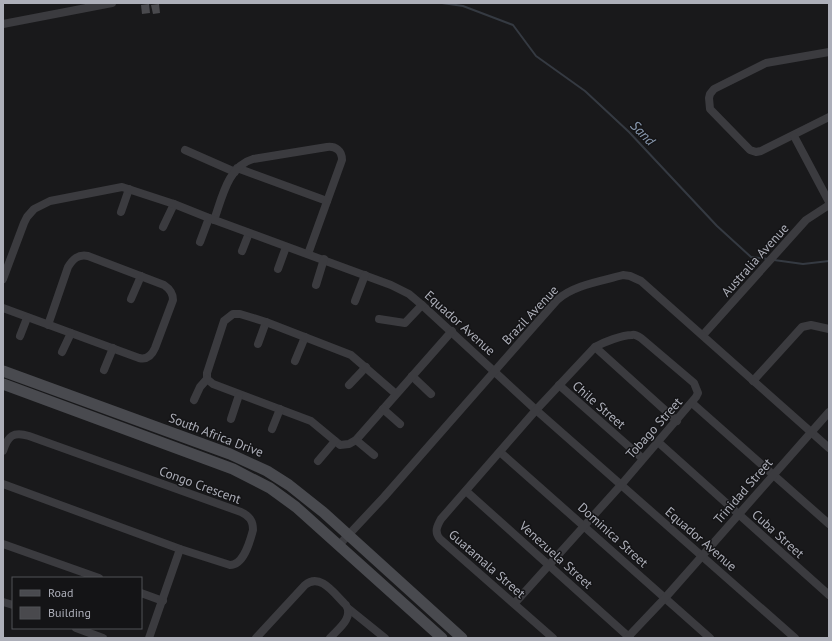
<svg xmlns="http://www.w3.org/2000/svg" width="832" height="641" viewBox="0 0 832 641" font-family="'PT Sans',sans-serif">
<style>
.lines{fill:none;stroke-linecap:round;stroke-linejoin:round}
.stream{stroke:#353a42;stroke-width:2}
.building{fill:#49494d}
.street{stroke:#3b3b3f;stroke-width:8}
.secondary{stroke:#494a4f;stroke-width:11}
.labels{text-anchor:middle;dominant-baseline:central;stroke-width:3;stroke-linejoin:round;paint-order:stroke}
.street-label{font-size:13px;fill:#adafb9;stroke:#141416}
.water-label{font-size:14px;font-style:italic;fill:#8999af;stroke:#141416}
</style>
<rect width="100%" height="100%" fill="#19191b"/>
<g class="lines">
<g class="stream">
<polyline points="442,3 463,6 513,25 536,56 585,91 629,132 717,226 751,257 768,259"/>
<polyline points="774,260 803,264 829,261"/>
</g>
</g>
<g class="building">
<polygon points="149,4 150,13 142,14 141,5"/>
<polygon points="159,4 160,13 153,14 151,5"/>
</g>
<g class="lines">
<g class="street">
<polyline points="3,24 112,3"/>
<polyline points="829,52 766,63 714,89 710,94 709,98 710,109 750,150 756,152 761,151 829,117"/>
<polyline points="794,136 829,202"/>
<polyline points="185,150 235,172"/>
<polyline points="237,168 327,201"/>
<polyline points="121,212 129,189"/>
<path d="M214,220C222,198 228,166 253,159L327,147C335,146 342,150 342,160L308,254"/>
<polyline points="163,227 174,204"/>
<polyline points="200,242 209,218"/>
<polyline points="242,251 249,233"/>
<polyline points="278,269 286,247"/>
<polyline points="3,279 24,223 27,217 34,209 50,201 122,187 174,204 209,218 391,285 409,294 422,305 536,410 795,638"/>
<polyline points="316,285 324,259"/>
<polyline points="131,299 141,276"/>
<polyline points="355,301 365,275"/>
<path d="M3,308L139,358C147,360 152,355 155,348L173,300C173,293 170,289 164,285L88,256C78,254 73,259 68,267L48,325"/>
<polyline points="379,319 405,323 422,305"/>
<polyline points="703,335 806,220 829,205"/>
<polyline points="20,336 27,318"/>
<polyline points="258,344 266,322"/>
<polyline points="595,347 677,421"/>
<polyline points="62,352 71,333"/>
<polyline points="295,361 305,337"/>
<polyline points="104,370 113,348"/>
<polyline points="412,376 431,394"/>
<polyline points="753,381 802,327 811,325 829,329"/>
<polyline points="349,385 366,367"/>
<polyline points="559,385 642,458"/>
<polyline points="396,394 351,355 266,322 240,314 233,314 224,321 207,373 207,379 213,384 311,421 340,445 349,444 356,440 452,331"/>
<polyline points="194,400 200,387 207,379"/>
<polyline points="692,403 829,524"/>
<polyline points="383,409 400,424"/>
<polyline points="231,419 239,395"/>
<polyline points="272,429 280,409"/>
<polyline points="356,440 374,455"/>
<polyline points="658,442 829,595"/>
<path d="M3,451C8,436 13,431 29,436L241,512C249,516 253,520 253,530C250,541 244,565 230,565L180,549L3,484"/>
<polyline points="500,452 710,638"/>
<polyline points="318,461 335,441"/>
<polyline points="466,491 630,638"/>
<polyline points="3,544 99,578"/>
<path d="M339,545L384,497L557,300C573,285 602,281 623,275L630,276L641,281L829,448"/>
<polyline points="141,593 163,601"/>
<polyline points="3,602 13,605"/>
<path d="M514,604L621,485L696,397L698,393L694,383L641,338C638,336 635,334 632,335C622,335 604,342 595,347L536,410L441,519C437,526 434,532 440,539L553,638"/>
<polyline points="349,609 385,638"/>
<polyline points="76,628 103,638"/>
<polyline points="149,638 180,549"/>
<path d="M256,638L305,585C321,572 335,595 346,605C354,618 338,629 330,638"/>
<polyline points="627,638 665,598 829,412"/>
</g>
<g class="secondary">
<polyline points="3,371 230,454 267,471 289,485 323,512 462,638"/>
<polyline points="3,384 233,469 270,488 296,507 442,638"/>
</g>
</g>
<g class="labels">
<g class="street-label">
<text transform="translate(755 260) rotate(-48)">Australia Avenue</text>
<text transform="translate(530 315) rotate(-47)">Brazil Avenue</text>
<text transform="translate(460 323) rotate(42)">Equador Avenue</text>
<text transform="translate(599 405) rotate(41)">Chile Street</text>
<text transform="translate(654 428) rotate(-48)">Tobago Street</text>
<text transform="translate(216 435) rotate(21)">South Africa Drive</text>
<text transform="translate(200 485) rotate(20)">Congo Crescent</text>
<text transform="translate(743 491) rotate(-49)">Trinidad Street</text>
<text transform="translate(778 534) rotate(42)">Cuba Street</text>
<text transform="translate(613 535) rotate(42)">Dominica Street</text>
<text transform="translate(701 539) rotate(41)">Equador Avenue</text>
<text transform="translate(556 555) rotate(42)">Venezuela Street</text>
<text transform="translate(487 564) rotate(41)">Guatamala Street</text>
</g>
<g class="water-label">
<text transform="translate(643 133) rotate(46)">Sand</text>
</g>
</g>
<rect width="832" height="641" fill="none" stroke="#adafb9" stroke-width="8"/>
<rect x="12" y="577" width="130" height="52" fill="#141416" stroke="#515257"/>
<rect x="20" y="590" width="20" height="6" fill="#494a4f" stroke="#515257"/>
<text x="48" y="597" font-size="12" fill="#adafb9">Road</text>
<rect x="20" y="607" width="20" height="12" fill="#49494d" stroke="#515257"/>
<text x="48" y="617" font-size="12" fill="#adafb9">Building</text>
</svg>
